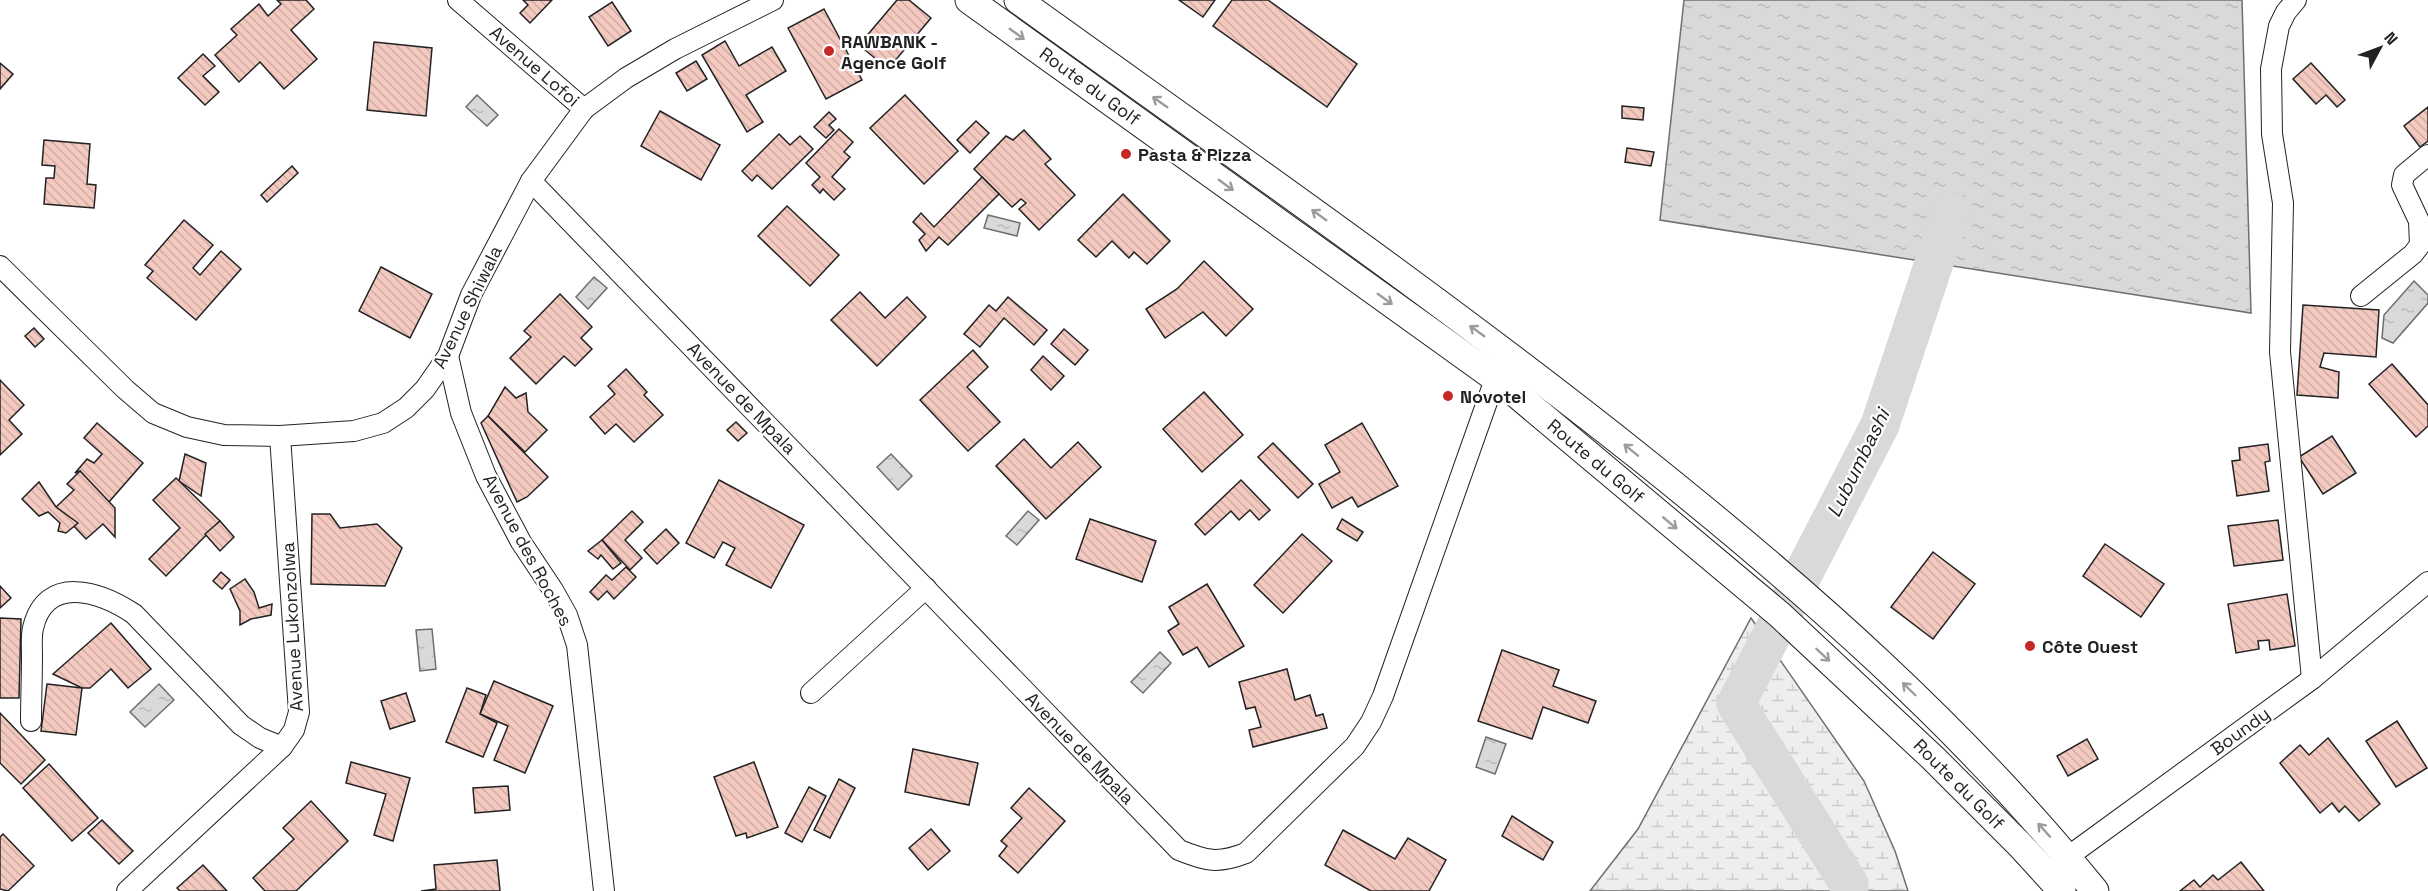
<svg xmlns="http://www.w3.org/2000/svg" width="2428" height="891" viewBox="0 0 2428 891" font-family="'Space Grotesk',sans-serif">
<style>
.wetland{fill:url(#wetland-marsh);stroke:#6f6f6f;stroke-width:1.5}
.water{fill:url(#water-ripples);stroke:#6f6f6f;stroke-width:1.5}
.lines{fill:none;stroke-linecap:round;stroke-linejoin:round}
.river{stroke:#d9d9d9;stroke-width:39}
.building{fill:url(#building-back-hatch);stroke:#222;stroke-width:1.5}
.street-casing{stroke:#222;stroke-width:22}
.secondary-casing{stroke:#222;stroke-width:29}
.street{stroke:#fff;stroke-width:20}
.secondary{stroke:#fff;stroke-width:27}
.oneway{stroke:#9c9c9c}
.poi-dot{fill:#c62828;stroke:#fff;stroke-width:2}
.labels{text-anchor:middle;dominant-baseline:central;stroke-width:4.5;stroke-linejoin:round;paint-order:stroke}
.poi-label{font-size:18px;font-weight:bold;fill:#222;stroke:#fff;text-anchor:start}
.street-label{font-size:18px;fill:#222;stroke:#fff}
.water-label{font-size:20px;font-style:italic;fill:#222;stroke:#fff}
</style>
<defs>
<pattern id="wetland-marsh" width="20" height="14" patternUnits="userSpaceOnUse" patternTransform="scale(1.5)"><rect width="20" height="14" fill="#eee"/><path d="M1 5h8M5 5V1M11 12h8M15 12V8" fill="none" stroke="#ccc"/></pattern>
<pattern id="water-ripples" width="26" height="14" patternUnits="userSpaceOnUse" patternTransform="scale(1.5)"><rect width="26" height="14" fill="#d9d9d9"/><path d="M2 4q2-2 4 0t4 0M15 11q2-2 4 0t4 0" fill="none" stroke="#bababa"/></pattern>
<pattern id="building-back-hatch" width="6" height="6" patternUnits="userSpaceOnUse" patternTransform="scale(1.5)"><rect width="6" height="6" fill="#f3c9c0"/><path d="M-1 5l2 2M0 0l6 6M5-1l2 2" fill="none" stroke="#d0aca5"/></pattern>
</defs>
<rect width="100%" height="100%" fill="#fff"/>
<polygon class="wetland" points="1751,618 1864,781 1895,851 1908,891 1590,891 1638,829"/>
<g class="water">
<polygon points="1684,0 2242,0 2251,313 1660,220"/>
<polygon points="477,95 498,115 487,126 466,107"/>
<polygon points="988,215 1020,223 1017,236 984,228"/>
<polygon points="594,277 607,288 588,309 576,297"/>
<polygon points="2414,281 2428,295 2428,303 2393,343 2382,338 2384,315"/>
<polygon points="891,454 912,476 898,490 877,467"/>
<polygon points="1028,511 1039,520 1017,545 1006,536"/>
<polygon points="432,629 436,669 420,671 416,630"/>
<polygon points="1160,652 1171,663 1143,693 1131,682"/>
<polygon points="159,684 174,700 145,727 130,712"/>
<polygon points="1486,737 1506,744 1495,774 1476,767"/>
</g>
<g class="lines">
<polyline class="river" points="1849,891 1849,884 1736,704 1880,425 1951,212"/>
</g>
<g class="building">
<polygon points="277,0 306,0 314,9 291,30 317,59 284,89 260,62 239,82 215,55 237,35 231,29 259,4 268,16 281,4"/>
<polygon points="523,0 552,0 530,23 520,13 528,5"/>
<polygon points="897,0 909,0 931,18 888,69 859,45"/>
<polygon points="1179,0 1215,0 1203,17"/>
<polygon points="1232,0 1268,0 1357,64 1327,107 1213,26"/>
<polygon points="612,2 631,31 608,46 589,17"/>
<polygon points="824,9 862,80 826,99 788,28"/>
<polygon points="725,41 739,66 772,47 786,71 746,95 763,122 747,132 702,55"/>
<polygon points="374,42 432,48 426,116 367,110"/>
<polygon points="203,54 215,66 203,76 219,92 205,105 178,78"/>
<polygon points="696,61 707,79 687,91 676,73"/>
<polygon points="0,63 13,74 0,89"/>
<polygon points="2311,63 2345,100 2337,107 2326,95 2316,104 2293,79"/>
<polygon points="905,95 958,151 924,184 870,128"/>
<polygon points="1622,106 1644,108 1643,120 1622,118"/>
<polygon points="2428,107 2428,141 2420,147 2404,126"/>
<polygon points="660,111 720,145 701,180 641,146"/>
<polygon points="829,112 836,119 829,125 834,130 826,138 814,127"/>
<polygon points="976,121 989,133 970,153 957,140"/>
<polygon points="839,129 853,142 844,152 850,157 832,177 845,189 834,200 823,189 820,193 812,185 820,177 806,163"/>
<polygon points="1024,130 1051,159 1045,164 1075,195 1039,230 1019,209 1026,203 1021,199 1012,207 974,169 1006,136 1013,140"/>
<polygon points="779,134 790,145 800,136 813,149 772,189 757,175 752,181 742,171"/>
<polygon points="44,140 90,144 87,184 96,185 94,208 44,204 46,178 54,178 55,166 42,165"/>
<polygon points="1627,148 1654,152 1651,166 1625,162"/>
<polygon points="292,166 298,173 267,202 261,195"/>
<polygon points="982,177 999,194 948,245 939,237 926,251 919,240 925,234 913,222 921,213 934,227"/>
<polygon points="1123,194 1170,241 1147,264 1134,252 1129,258 1112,241 1096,257 1078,240"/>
<polygon points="787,206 839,255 810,286 758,236"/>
<polygon points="184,220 213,245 193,268 200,275 221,251 241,269 196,320 147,278 153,271 145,265"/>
<polygon points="1204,261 1253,309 1226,336 1203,312 1165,338 1146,309 1177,289"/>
<polygon points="381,267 432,294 410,338 359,311"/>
<polygon points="860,292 885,318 907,297 926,317 877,366 831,320"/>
<polygon points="560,294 592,327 581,338 592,349 575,366 564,356 536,384 510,358 531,337 524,331"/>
<polygon points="1008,297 1047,330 1034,345 1004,318 980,347 964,334 989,305 996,311"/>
<polygon points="2303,305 2379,310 2376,357 2324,353 2320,367 2339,372 2338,398 2297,395"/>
<polygon points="34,328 44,339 35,347 25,336"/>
<polygon points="1064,329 1088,350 1075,365 1051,344"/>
<polygon points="973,350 988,367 967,387 1000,422 968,451 920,400"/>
<polygon points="1043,356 1064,376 1051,390 1031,370"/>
<polygon points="2392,364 2428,405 2428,426 2416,437 2369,384"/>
<polygon points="626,369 647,392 644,395 663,415 634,442 616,424 605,434 590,417 615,394 608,386"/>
<polygon points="0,380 24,405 9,420 22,434 0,455"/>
<polygon points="505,387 516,398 526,393 528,412 547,430 525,452 488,416"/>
<polygon points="1204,392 1243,435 1202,472 1163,429"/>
<polygon points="488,416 548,477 527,497 517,502 481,423"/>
<polygon points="736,422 747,433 738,441 727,430"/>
<polygon points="97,423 143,463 108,503 80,471 75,473 87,459 94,463 102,454 84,438"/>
<polygon points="1362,423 1398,486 1358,507 1352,497 1332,508 1319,484 1340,472 1325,445"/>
<polygon points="2332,436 2356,473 2323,494 2299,457"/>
<polygon points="1024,439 1051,468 1078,442 1101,467 1046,519 996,466"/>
<polygon points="1273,443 1313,484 1298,498 1258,457"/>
<polygon points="2268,444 2270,461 2265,462 2269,491 2237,496 2232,461 2240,460 2239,448"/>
<polygon points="185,454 206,463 201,496 179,481"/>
<polygon points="80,471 115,508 115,537 103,524 86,539 56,507 74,490 67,484"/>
<polygon points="176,478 220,521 166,576 149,559 180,528 153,500"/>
<polygon points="719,480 804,525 771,588 726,565 735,548 723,542 714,558 686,543"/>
<polygon points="1241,480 1270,510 1259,520 1250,510 1239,520 1231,511 1205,535 1195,524"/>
<polygon points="39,482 56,507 78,523 66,533 58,531 60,523 48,512 39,516 22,499"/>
<polygon points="632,511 643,522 625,540 642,558 630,570 602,540"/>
<polygon points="312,514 330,514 340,528 377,524 402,548 385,586 311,584"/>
<polygon points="1090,519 1156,541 1142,582 1076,559"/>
<polygon points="1342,519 1363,532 1357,541 1337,529"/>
<polygon points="2278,520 2283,560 2234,566 2228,526"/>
<polygon points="220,521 234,537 220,551 205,534"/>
<polygon points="666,529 679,543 657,564 644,550"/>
<polygon points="1302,534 1332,561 1283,613 1254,585"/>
<polygon points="602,540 621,563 613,569 601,555 598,559 588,551"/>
<polygon points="2105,544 2164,584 2141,617 2083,576"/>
<polygon points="1933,552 1975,584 1933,639 1891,607"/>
<polygon points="626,567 636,577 614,599 607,591 598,600 590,592 606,575 612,580"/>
<polygon points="221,572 230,580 222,589 213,581"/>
<polygon points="245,579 254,592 259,608 272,604 271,615 251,619 240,625 240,611 230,589"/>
<polygon points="1207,584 1244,646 1209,667 1197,647 1183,655 1168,631 1179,624 1169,607"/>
<polygon points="0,586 11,598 0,608"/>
<polygon points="2287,594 2295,646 2270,650 2269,640 2258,641 2259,649 2236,653 2228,604"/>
<polygon points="0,618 21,619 19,698 0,698"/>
<polygon points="111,623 151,669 128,688 111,669 90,688 82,688 53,674"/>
<polygon points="1502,650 1559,670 1553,686 1596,701 1588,723 1543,707 1532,739 1478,721"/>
<polygon points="1287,669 1295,700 1310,695 1316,716 1323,714 1327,728 1253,747 1249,730 1261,727 1255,707 1246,709 1239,682"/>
<polygon points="494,681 553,706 525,773 494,760 508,726 480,714"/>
<polygon points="47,684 82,688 76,735 41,731"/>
<polygon points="467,688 486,695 480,714 497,723 483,757 446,742"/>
<polygon points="406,693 415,721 390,729 381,701"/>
<polygon points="0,713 45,760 21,784 0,763"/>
<polygon points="2397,721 2427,768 2396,787 2366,741"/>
<polygon points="2328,738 2380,804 2359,821 2345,806 2339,812 2332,803 2320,813 2280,763 2300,745 2309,755"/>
<polygon points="2087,739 2098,759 2068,776 2057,756"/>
<polygon points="913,749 978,763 969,805 905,792"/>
<polygon points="351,762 410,778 393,841 374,835 386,794 346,783"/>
<polygon points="754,762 778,827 747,838 746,833 736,836 714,777"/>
<polygon points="49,764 98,818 72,841 23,788"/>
<polygon points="839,779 855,788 830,838 814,830"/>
<polygon points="508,786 510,810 475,813 473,788"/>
<polygon points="809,787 826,796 802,842 785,833"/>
<polygon points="1029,788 1065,821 1018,873 999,856 1007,846 1001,841 1022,818 1011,808"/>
<polygon points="311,801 348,841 296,891 265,891 253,878 294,839 283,828"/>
<polygon points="1512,816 1553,842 1543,860 1502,836"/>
<polygon points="102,820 133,851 119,864 88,833"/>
<polygon points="931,829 950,851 928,870 909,848"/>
<polygon points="1343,830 1395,859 1408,838 1446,860 1429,891 1371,891 1325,865"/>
<polygon points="3,834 34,866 8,891 0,889 0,837"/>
<polygon points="497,860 500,891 421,891 436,889 434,865"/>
<polygon points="2241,862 2264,891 2180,891 2194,880 2200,887 2213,875 2218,880"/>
<polygon points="203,865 227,891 180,891 177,888"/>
</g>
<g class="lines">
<g class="street-casing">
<g id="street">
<polyline points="458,0 584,109"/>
<polyline points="2296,0 2286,12 2279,26 2271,69 2272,134 2283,203 2280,352 2312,679"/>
<path d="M531,181L1179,850C1206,861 1218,864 1246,853L1355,746L1371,722L1383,696L1499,368"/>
<polyline points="0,266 125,389 153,413 187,427 224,435 280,436 354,431 383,423 406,408 425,389 448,356 471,295 531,181 584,109 626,78 675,49 773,0"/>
<polyline points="2361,296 2413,254 2420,245 2419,221 2402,185 2404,175 2428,155"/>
<polyline points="448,356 461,413 486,476 521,542 553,590 567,615 577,645 604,891"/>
<polyline points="811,693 926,588"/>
<path d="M31,721C31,699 32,678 32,656C32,647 31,637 33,628C46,573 101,592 134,614L241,725L260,738L282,747"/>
<polyline points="2058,864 2312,679 2428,582"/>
<polyline points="127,891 282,747 294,730 299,712 280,436"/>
</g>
</g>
<g class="secondary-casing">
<g id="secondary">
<polyline points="969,0 1509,388 1780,615 1933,758 2020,845 2062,891"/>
<path d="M1018,0C1228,151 1440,298 1642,459C1806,590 1963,728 2095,891"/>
</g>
</g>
<use href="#street" class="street"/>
<use href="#secondary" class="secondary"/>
</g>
<defs><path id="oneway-shaft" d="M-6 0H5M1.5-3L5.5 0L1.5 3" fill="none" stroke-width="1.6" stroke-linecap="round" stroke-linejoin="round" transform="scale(1.5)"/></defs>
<g class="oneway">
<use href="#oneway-shaft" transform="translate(1017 34) rotate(36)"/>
<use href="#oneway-shaft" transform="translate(1160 102) rotate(-145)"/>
<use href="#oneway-shaft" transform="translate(1226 185) rotate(36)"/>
<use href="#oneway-shaft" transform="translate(1319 215) rotate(-144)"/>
<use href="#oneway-shaft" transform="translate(1385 299) rotate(36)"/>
<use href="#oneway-shaft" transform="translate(1477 331) rotate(-144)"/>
<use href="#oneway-shaft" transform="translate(1631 450) rotate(-141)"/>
<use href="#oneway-shaft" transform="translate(1670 523) rotate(40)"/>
<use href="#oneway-shaft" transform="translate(1823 655) rotate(43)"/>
<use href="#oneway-shaft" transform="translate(1909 689) rotate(-136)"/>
<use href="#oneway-shaft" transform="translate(2044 830) rotate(-132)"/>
</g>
<g class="poi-dot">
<circle cx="829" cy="51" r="6"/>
<circle cx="1126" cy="154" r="6"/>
<circle cx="1448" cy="396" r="6"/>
<circle cx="2030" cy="646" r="6"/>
</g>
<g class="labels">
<g class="poi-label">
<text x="841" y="41">RAWBANK -<tspan x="841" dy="21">Agence Golf</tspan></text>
<text x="1138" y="154">Pasta &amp; Pizza</text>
<text x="1460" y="396">Novotel</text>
<text x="2042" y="646">Côte Ouest</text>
</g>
<g class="street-label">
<text transform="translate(535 66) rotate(41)">Avenue Lofoi</text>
<text transform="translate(1090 86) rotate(36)">Route du Golf</text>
<text transform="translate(467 307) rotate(-64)">Avenue Shiwala</text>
<text transform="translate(742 398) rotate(46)">Avenue de Mpala</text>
<text transform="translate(1596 461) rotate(40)">Route du Golf</text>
<text transform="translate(528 550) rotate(62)">Avenue des Roches</text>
<text transform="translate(292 627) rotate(-93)">Avenue Lukonzolwa</text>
<text transform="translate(2240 731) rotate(-36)">Boundy</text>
<text transform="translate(1080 748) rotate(46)">Avenue de Mpala</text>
<text transform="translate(1959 784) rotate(45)">Route du Golf</text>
</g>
<g class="water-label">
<text transform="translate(1858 463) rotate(-64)">Lubumbashi</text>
</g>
</g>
<g transform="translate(2380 48) rotate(49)" stroke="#ffffff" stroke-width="4.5" paint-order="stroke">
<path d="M0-4.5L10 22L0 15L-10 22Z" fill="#222222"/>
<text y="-9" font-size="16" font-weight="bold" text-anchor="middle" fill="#222222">N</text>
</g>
</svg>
